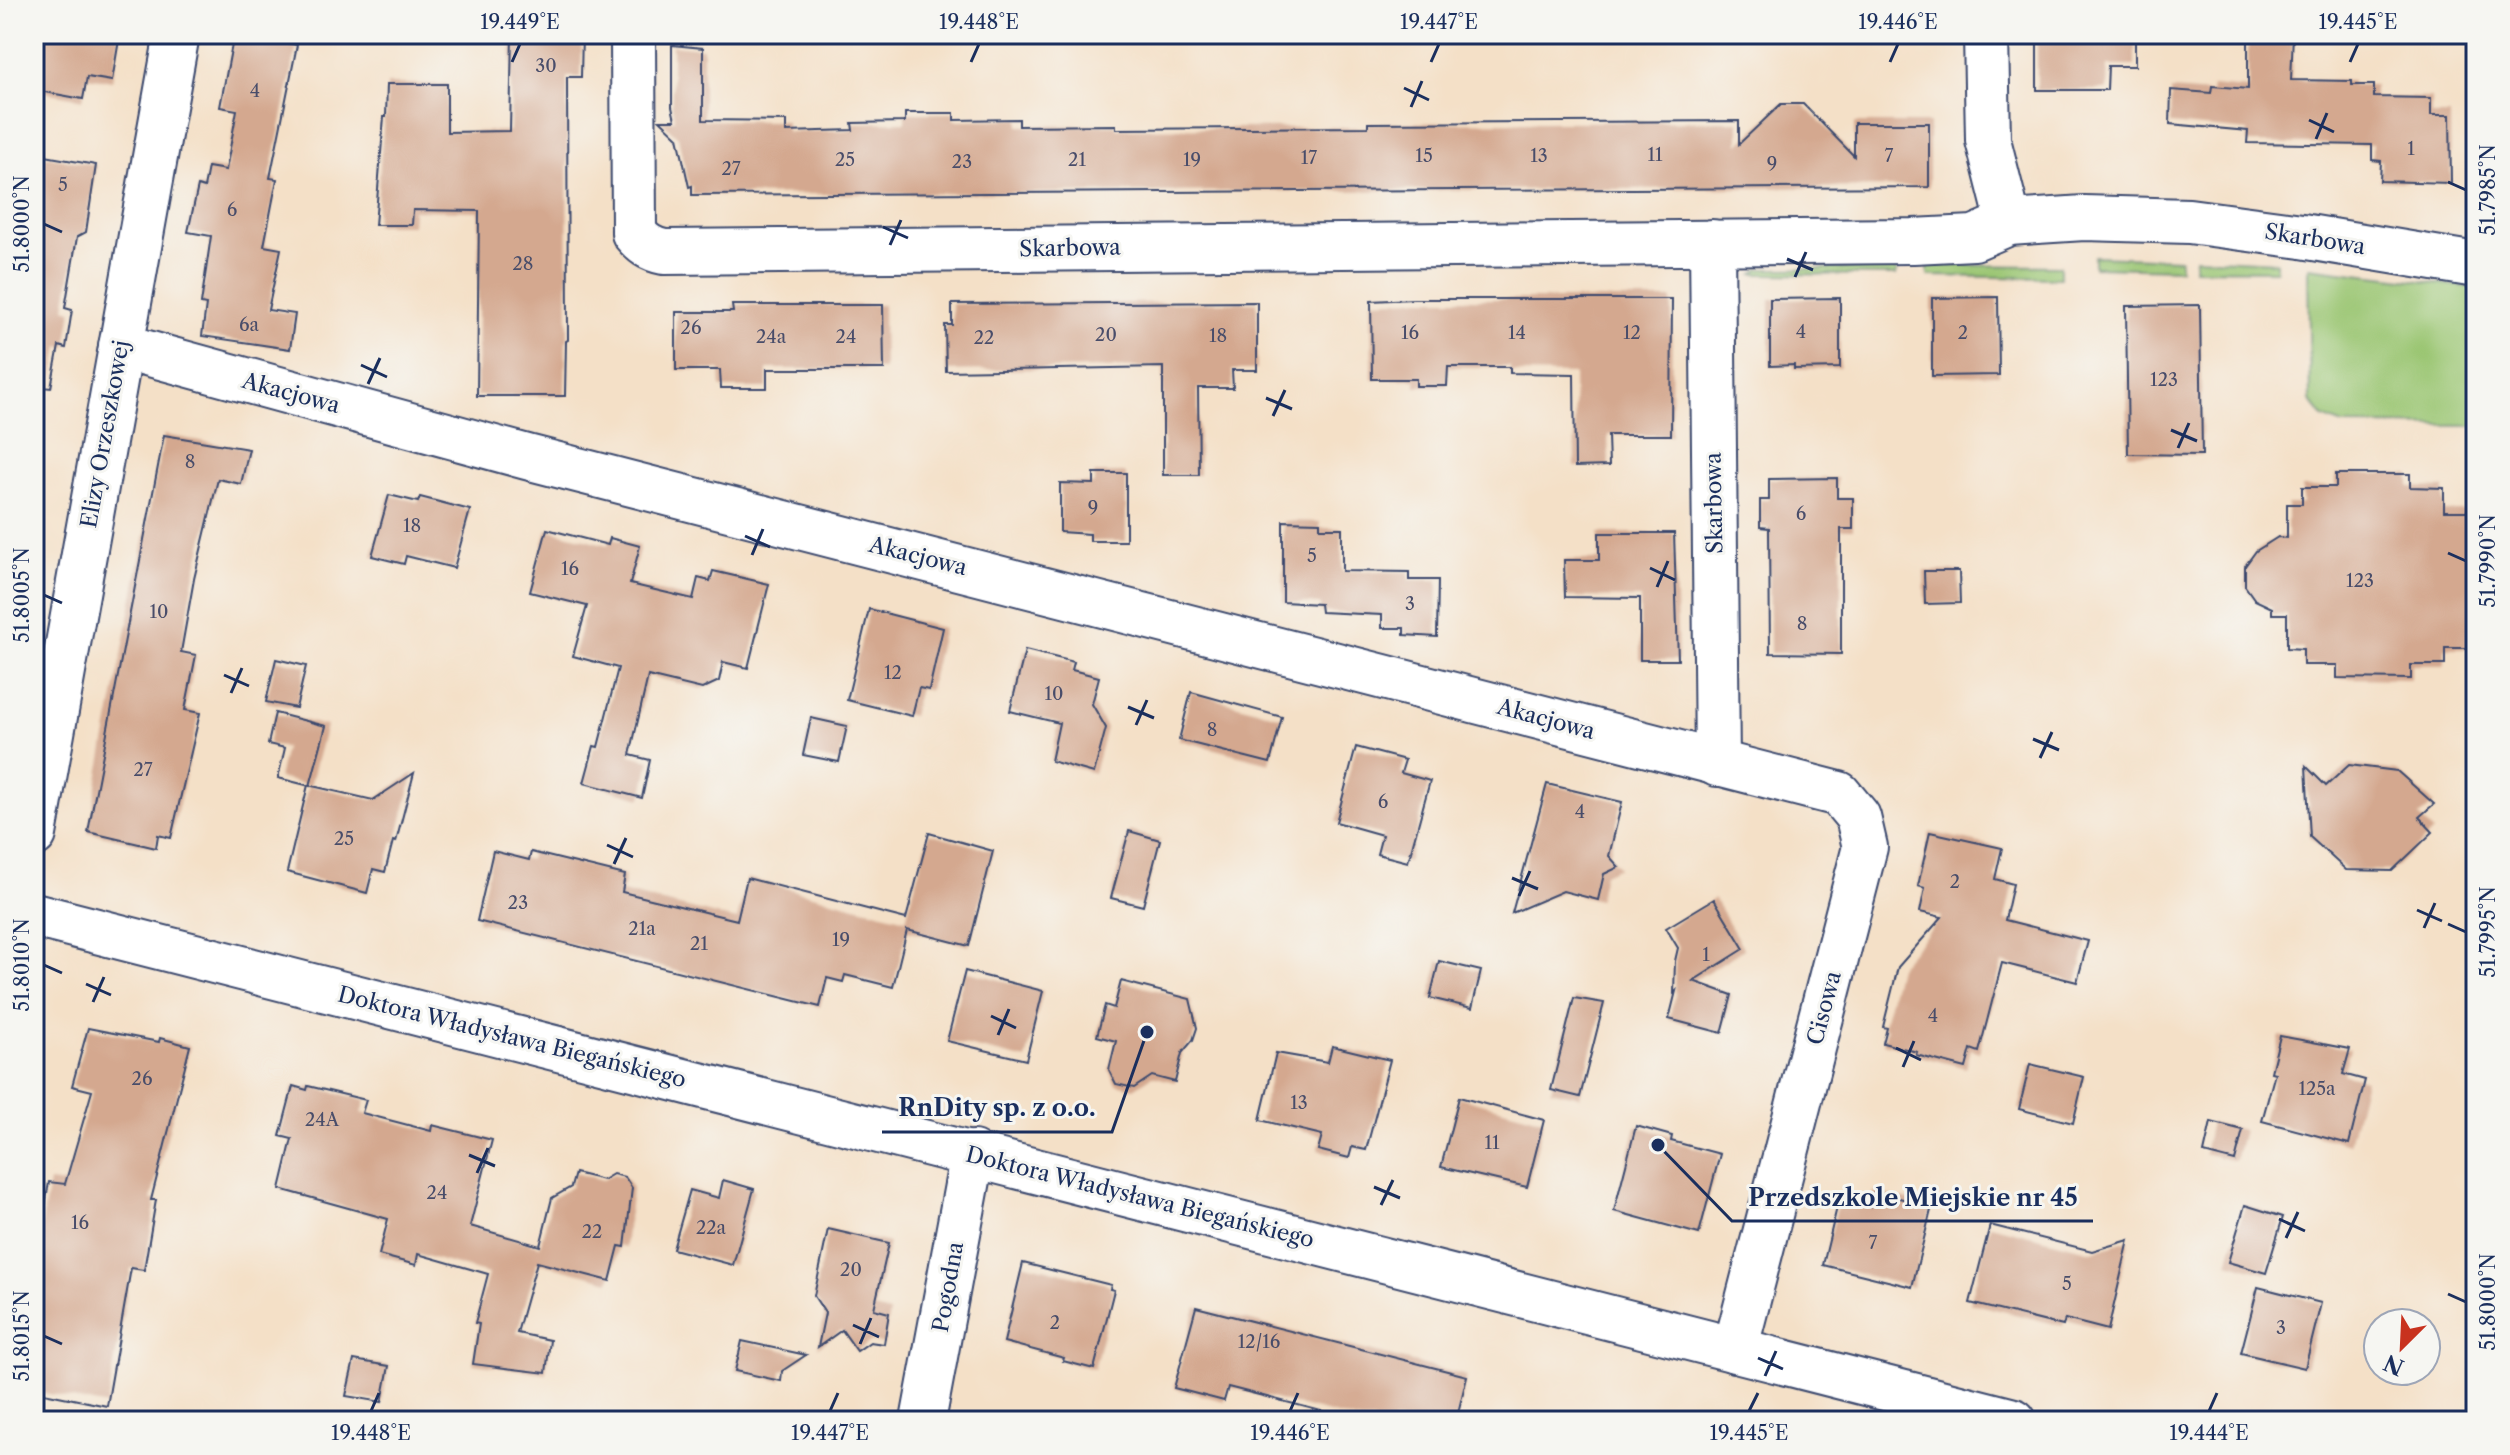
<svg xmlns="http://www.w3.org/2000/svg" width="2510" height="1455" viewBox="0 0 2510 1455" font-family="'Libre Caslon Text',serif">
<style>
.green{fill:#9bc673;stroke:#5b7a68;stroke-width:2}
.building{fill:#d4a88f}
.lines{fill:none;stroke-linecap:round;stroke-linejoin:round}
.minor-casing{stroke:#3c4a6e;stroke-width:48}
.minor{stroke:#fff;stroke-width:44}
.ticks{fill:none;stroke:#1b2f5e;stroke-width:3}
.labels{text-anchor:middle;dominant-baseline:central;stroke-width:6;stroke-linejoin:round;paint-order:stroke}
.number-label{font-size:18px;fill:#494d6a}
.street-label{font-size:22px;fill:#1b2f5e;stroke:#f6f6f2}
.leader{fill:none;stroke:#1b2f5e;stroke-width:3}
.callout-dot{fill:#1b2f5e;stroke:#f6f6f2;stroke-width:3}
.callout-label{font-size:24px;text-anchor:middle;font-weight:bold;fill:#1b2f5e;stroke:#f6f6f2;stroke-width:6;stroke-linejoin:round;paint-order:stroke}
.neatline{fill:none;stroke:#1b2f5e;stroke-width:3}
.ticks-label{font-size:20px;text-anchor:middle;fill:#1b2f5e}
</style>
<rect width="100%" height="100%" fill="#f6f6f2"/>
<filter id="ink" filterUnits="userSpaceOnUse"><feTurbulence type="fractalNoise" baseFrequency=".0125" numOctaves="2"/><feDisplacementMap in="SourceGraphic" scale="16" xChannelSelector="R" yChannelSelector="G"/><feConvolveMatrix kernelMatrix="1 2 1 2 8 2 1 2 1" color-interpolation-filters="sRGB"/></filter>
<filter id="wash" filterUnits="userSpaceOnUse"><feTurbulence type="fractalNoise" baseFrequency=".006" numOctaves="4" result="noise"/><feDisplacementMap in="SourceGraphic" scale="32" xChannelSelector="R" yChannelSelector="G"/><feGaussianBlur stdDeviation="1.8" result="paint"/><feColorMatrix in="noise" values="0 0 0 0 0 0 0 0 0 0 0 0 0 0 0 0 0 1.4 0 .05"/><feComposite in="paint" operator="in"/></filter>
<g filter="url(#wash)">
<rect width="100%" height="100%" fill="#f4e0c7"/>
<g class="green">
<polygon points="2094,256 2180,259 2180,269 2094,267"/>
<polygon points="2195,258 2276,262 2276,270 2194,269"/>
<polygon points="1928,265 2060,266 2060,278 1928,276"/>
<polygon points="2308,267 2476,288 2476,426 2343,425 2323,417 2310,401"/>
<polygon points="1897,268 1896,275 1754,274 1760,269"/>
</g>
<g id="blocks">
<g class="building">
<polygon points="37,34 120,34 112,81 87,77 83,99 39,91 40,84 34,83 34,51"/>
<polygon points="234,34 246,34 297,45 270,178 277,179 264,246 281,249 268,310 295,314 290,349 202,336 206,305 201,304 211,236 188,232 198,186 204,188 208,167 226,170 237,110 220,107"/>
<polygon points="512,34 582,34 581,77 567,77 568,340 566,341 565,396 477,396 479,211 413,210 412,225 375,225 384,117 386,117 387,84 447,84 447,132 510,131"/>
<polygon points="2037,34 2135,34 2135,66 2108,66 2107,90 2037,90"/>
<polygon points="2248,34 2293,34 2291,80 2352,81 2352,85 2374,85 2374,97 2431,98 2431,115 2450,115 2451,183 2380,181 2381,161 2372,160 2372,145 2247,143 2248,131 2170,124 2171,90 2211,93 2212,86 2248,89"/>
<polygon points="672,45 703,48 703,120 786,121 786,132 853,130 852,123 905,122 905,113 954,113 954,120 1019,119 1019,126 1116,125 1116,129 1368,127 1368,123 1739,121 1739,144 1781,104 1803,104 1854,156 1854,123 1929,123 1929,187 692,195 692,186 689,187 678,137 660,120 675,120 672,107"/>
<polygon points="34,154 96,165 86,232 77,237 65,308 72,310 66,348 59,346 51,388 34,386"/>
<polygon points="1998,297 1999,375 1932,376 1932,298"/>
<polygon points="1840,298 1840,368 1794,369 1794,365 1770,366 1770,299"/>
<polygon points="1414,299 1672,299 1671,435 1608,435 1609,466 1575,467 1574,374 1510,373 1510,367 1448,367 1447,386 1416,386 1416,379 1372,379 1371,301"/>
<polygon points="1257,302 1257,370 1232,370 1233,388 1198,388 1199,475 1163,475 1163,367 946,371 945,325 952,325 952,304"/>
<polygon points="732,305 883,305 884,369 767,369 767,388 721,388 720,370 676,370 676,312 733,312"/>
<polygon points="2200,305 2202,455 2128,454 2126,306"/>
<polygon points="164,435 249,449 241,484 218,479 194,579 181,652 196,655 185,710 200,713 171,838 158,835 156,848 88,832"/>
<polygon points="1094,473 1126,473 1126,541 1090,541 1090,534 1060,532 1060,483 1094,484"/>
<polygon points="2336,474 2410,474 2410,487 2444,488 2444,511 2476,511 2476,648 2445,648 2445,665 2411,665 2411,679 2337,678 2337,665 2303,665 2303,649 2287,648 2287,614 2272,614 2272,608 2255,600 2245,586 2245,566 2256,551 2278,537 2287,538 2287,504 2302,504 2302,487 2336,487"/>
<polygon points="1837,478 1837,498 1853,498 1853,529 1841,529 1841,654 1770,653 1769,528 1760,527 1760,500 1769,500 1769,479"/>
<polygon points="389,495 418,502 420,497 470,510 454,568 406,556 404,564 372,556"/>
<polygon points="1283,521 1320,522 1320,528 1342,528 1342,571 1409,572 1409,580 1438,580 1437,637 1404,635 1404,628 1382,628 1382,615 1321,612 1320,604 1283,602"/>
<polygon points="547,529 608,545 610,538 640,546 630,584 693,599 698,578 710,581 713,571 769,584 748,668 723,662 719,681 702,689 648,676 630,755 650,760 642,798 584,783 594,746 598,747 618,668 573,656 587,606 530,592"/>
<polygon points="1599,533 1674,533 1678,660 1640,660 1640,598 1565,597 1564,560 1599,560"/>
<polygon points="1924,571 1959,571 1960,603 1925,604"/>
<polygon points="869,609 943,628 929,690 919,688 912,716 847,700"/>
<polygon points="1025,650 1074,662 1072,670 1099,677 1092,704 1106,728 1094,773 1051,761 1059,723 1010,711"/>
<polygon points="276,659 306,666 296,708 266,702"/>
<polygon points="1191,692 1282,717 1270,763 1179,740"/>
<polygon points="275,713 326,726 310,786 278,778 285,748 268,744"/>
<polygon points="811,718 847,726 839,762 803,755"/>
<polygon points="1356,747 1405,760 1401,773 1430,781 1408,862 1377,854 1382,835 1336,822"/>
<polygon points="2349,765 2397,771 2434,804 2419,817 2433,832 2392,871 2346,870 2310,837 2306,766 2326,786"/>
<polygon points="414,773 396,842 393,841 385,872 373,869 367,893 287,872 308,785 373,800"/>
<polygon points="1547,784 1622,802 1609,856 1619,867 1604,874 1598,900 1563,891 1512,913"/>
<polygon points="1129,831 1160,840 1143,906 1111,898"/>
<polygon points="1930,832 2002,848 1995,879 2013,884 2005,920 2088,941 2077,982 2002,963 1979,1052 1971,1049 1966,1068 1916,1055 1917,1052 1883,1043 1887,1028 1883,1027 1898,967 1942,917 1920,912 1925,888 1918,886"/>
<polygon points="929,833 993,851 969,946 907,930 893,987 845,975 843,982 827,978 820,1007 477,921 493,851 529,860 531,852 625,875 622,892 737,920 747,878 906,919"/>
<polygon points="1714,899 1744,949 1693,981 1732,995 1722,1033 1669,1019 1676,991 1674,993 1675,961 1678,948 1666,928"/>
<polygon points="1439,961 1481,971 1472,1008 1430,998"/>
<polygon points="965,971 1043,991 1026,1060 947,1041"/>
<polygon points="1121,981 1190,999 1197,1028 1193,1040 1182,1053 1175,1082 1152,1076 1134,1088 1116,1084 1109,1070 1116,1041 1097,1036 1105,1005 1114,1008"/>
<polygon points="1574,998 1604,1003 1580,1097 1551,1090"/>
<polygon points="88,1028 159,1042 160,1038 190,1046 151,1200 156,1200 144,1270 131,1268 107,1406 34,1391 34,1297 42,1253 37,1251 49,1182 65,1184 92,1091 72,1086"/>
<polygon points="2280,1036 2350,1049 2343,1074 2365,1080 2349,1144 2262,1121 2275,1073 2271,1072"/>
<polygon points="1332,1046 1390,1060 1366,1150 1352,1147 1349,1158 1318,1150 1322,1135 1260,1120 1276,1053 1328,1062"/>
<polygon points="2030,1064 2084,1077 2073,1123 2019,1109"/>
<polygon points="293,1086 307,1090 308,1086 366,1100 362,1113 431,1131 432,1125 492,1140 470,1226 540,1246 552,1198 571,1187 575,1173 603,1180 613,1174 625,1177 632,1188 625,1247 619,1246 610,1281 537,1262 517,1333 550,1340 546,1373 473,1364 479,1324 475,1323 488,1274 418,1254 416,1265 379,1255 388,1219 280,1189 292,1139 280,1136"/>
<polygon points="1459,1097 1544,1120 1527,1187 1441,1167"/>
<polygon points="2211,1122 2243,1130 2235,1161 2204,1153"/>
<polygon points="1636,1126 1672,1136 1671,1141 1720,1154 1699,1234 1614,1211"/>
<polygon points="723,1180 754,1189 733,1265 673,1249 690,1190 719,1198"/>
<polygon points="1874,1192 1932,1206 1912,1287 1823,1265 1839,1199 1870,1207"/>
<polygon points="2245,1205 2283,1217 2266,1273 2228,1262"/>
<polygon points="1990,1225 2092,1251 2129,1240 2108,1330 2065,1319 2063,1326 1970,1303"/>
<polygon points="828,1229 889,1243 874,1309 889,1313 884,1344 870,1342 857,1351 842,1330 818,1347 825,1313 814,1296"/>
<polygon points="1023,1263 1111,1285 1110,1289 1114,1290 1094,1369 1063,1361 1064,1358 1004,1342"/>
<polygon points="2258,1287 2321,1303 2305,1368 2241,1353"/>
<polygon points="1196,1307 1467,1376 1456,1421 1360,1421 1228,1387 1224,1401 1174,1388"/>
<polygon points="742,1341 806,1355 782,1371 781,1381 735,1371"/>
<polygon points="354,1360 389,1366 382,1402 346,1396"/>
</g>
</g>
</g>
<g filter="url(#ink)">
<use href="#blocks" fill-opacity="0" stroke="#3c4a6e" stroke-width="2"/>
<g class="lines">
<g class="minor-casing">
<g id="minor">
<path d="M633,34L634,233C643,244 650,249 664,252L1913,241L1974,238L2009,223L2084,218L2189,221L2302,236L2476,265"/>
<polyline points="1986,34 1988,140 2009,223"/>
<polyline points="1712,242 1717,764"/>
<polyline points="121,346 527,457 1839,794 1858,817 1865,847 1735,1350"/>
<polyline points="34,834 177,34"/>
<polyline points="34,915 2014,1421"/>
<polyline points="923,1421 973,1153"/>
</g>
</g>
<use href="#minor" class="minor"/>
</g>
</g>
<path class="ticks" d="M512,62L520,44M971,62L979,44M1431,62L1439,44M1890,62L1898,44M2350,62L2358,44M1404,88L1429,100M1411,107L1422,81M2309,120L2334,132M2316,139L2327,113M2448,182L2466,190M44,224L62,232M883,227L908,238M890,245L901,220M1787,259L1813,270M1795,277L1806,252M361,365L387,377M368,384L380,358M1266,398L1292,409M1273,416L1285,390M2171,430L2197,441M2178,448L2189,423M745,536L770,547M2448,553L2466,561M752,555L763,529M1650,568L1675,580M1657,587L1668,561M44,595L62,603M224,675L249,686M231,693L242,668M1128,707L1154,718M1136,725L1147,700M2033,739L2059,750M2040,758L2052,732M607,845L633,857M614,864L626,838M1512,878L1538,889M1519,896L1530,871M2417,910L2442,921M2448,924L2466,932M2424,928L2435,903M44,965L62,973M86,984L111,995M93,1002L104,977M991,1016L1016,1028M998,1035L1009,1009M1896,1048L1921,1060M1903,1067L1914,1041M469,1155L495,1166M477,1173L488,1148M1374,1187L1400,1198M1381,1205L1393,1180M2279,1219L2305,1231M2286,1238L2298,1212M2448,1294L2466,1302M853,1325L879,1337M44,1336L62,1344M860,1344L871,1318M1758,1358L1783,1369M1765,1376L1776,1351M371,1411L379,1393M830,1411L838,1393M1290,1411L1298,1393M1749,1411L1758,1393M2209,1411L2217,1393"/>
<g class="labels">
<g class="number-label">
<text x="546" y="66">30</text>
<text x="255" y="91">4</text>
<text x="2411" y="149">1</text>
<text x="1655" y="155">11</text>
<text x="1424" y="156">15</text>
<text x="1539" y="156">13</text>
<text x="1889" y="156">7</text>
<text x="1309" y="158">17</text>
<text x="845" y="160">25</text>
<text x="1077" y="160">21</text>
<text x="1192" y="160">19</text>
<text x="962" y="162">23</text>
<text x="1772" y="164">9</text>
<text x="731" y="169">27</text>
<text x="63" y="185">5</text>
<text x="232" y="210">6</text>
<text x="523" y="264">28</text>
<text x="249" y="325">6a</text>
<text x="691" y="328">26</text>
<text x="1801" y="332">4</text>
<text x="1410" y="333">16</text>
<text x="1517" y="333">14</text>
<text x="1632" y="333">12</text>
<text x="1963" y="333">2</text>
<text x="1106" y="335">20</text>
<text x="1218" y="336">18</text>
<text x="771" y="337">24a</text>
<text x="846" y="337">24</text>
<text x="984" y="338">22</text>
<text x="2164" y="380">123</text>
<text x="190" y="462">8</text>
<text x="1093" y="508">9</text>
<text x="1801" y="514">6</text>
<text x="412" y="526">18</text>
<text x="1312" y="556">5</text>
<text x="570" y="569">16</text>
<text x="2360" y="581">123</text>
<text x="1410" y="604">3</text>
<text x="159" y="612">10</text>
<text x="1802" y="624">8</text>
<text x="893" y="673">12</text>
<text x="1054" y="694">10</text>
<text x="1212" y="730">8</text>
<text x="143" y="770">27</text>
<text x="1383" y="802">6</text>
<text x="1580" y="812">4</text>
<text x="344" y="839">25</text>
<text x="1955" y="882">2</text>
<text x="518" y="903">23</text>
<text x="642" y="929">21a</text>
<text x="841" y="940">19</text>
<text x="699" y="944">21</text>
<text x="1706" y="955">1</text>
<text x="1933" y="1016">4</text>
<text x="142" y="1079">26</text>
<text x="2317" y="1089">125a</text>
<text x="1299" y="1103">13</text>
<text x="322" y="1120">24A</text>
<text x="1492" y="1143">11</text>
<text x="437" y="1193">24</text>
<text x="80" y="1223">16</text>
<text x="711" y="1228">22a</text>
<text x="592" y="1232">22</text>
<text x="1873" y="1243">7</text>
<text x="851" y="1270">20</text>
<text x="2067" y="1284">5</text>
<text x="1055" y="1323">2</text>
<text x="2281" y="1328">3</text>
<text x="1259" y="1342">12/16</text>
</g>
<g class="street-label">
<text transform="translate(2315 239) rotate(9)">Skarbowa</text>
<text transform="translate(1070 248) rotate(-1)">Skarbowa</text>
<text transform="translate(291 393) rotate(15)">Akacjowa</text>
<text transform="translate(105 434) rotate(-80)">Elizy Orzeszkowej</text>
<text transform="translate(1714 503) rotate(-91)">Skarbowa</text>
<text transform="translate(918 556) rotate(14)">Akacjowa</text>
<text transform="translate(1546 719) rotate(15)">Akacjowa</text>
<text transform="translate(1824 1008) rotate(-75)">Cisowa</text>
<text transform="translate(512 1037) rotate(14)">Doktora Władysława Biegańskiego</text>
<text transform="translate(1140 1197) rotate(14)">Doktora Władysława Biegańskiego</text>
<text transform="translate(948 1287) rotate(-80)">Pogodna</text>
</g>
</g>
<path class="leader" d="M1147 1032L1112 1132H882M1658 1145L1732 1221H2093"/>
<g class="callout-dot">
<circle cx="1147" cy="1032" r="8"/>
<circle cx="1658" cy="1145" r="8"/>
</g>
<g class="callout-label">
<text x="997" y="1116">RnDity sp. z o.o.</text>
<text x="1913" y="1206">Przedszkole Miejskie nr 45</text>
</g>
<rect width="2510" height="1455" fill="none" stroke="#f6f6f2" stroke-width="88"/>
<g transform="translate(2402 1347) rotate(204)"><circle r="38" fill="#f6f6f2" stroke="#9ea6b7" stroke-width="2"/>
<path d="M0-6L14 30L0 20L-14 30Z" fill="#c8321e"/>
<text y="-12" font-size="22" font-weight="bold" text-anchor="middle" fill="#1b2f5e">N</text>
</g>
<rect x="44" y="44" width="2422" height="1367" class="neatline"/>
<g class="ticks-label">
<text x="520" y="29">19.449°E</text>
<text x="979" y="29">19.448°E</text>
<text x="1439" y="29">19.447°E</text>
<text x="1898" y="29">19.446°E</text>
<text x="2358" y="29">19.445°E</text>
<text transform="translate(2488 190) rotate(-90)" y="7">51.7985°N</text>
<text transform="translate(22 224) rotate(-90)" y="7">51.8000°N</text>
<text transform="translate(2488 561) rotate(-90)" y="7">51.7990°N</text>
<text transform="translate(22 595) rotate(-90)" y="7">51.8005°N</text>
<text transform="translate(2488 932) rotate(-90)" y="7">51.7995°N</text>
<text transform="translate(22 965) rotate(-90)" y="7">51.8010°N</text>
<text transform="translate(2488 1302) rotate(-90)" y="7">51.8000°N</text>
<text transform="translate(22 1336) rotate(-90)" y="7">51.8015°N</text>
<text x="371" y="1440">19.448°E</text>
<text x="830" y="1440">19.447°E</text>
<text x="1290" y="1440">19.446°E</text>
<text x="1749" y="1440">19.445°E</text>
<text x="2209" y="1440">19.444°E</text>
</g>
</svg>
